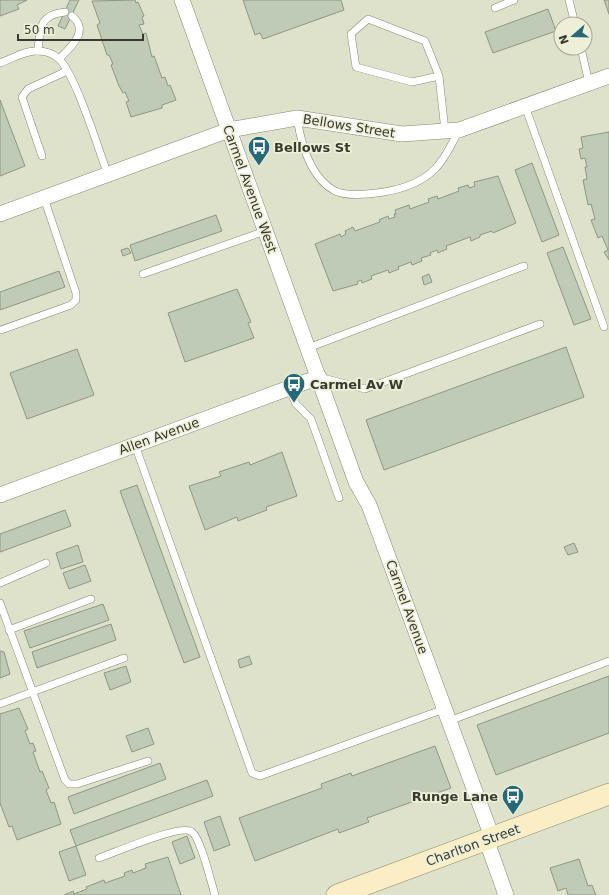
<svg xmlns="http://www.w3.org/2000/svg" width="609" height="895" viewBox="0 0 609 895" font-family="'DejaVu Sans',sans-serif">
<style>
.building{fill:#bfcbb7;stroke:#8c9884}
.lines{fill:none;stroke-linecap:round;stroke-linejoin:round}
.lane-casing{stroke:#858772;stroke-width:8}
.street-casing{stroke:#858772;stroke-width:16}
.secondary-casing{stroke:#858772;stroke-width:22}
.lane{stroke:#fff;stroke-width:7}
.street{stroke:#fff;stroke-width:15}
.secondary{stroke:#fbeec4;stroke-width:21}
.labels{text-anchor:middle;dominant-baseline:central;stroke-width:3.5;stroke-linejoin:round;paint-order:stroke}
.street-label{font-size:13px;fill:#383930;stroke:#edefd7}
.poi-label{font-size:13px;font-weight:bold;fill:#383930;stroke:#edefd7;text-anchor:start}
</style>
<rect width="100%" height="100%" fill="#dfe2ca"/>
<g class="building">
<polygon points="0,0 27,0 17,5 19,9 0,16"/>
<polygon points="70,0 79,0 65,29 58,26"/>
<polygon points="135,0 136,3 138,2 144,16 142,17 144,24 139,25 143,34 146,33 152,57 154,56 162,78 165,77 168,86 170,85 176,100 162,105 162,108 131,117 126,102 129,101 125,92 123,93 119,86 111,65 113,64 109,55 107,55 97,25 100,23 92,1"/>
<polygon points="243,0 341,0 344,10 263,39 260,33 255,35"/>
<polygon points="604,0 609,0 609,14"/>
<polygon points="548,9 556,31 493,53 485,32"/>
<polygon points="0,100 25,166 0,176"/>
<polygon points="609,132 609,260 604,252 608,250 602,236 598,238 591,220 595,219 591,204 588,205 583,180 587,179 585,167 587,167 585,158 581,159 579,149 583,148 581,137"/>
<polygon points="532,163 559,235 542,242 515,170"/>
<polygon points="498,176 516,223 493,233 492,231 480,235 480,237 471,241 470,237 446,246 447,249 438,253 437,250 430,253 431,255 421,258 422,261 412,265 411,262 398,267 399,269 389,273 388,270 371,276 372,279 362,283 361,280 357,282 358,284 333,291 315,244 340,234 341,237 346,234 345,231 353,227 355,231 380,222 379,220 388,216 389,219 395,217 394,214 396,214 395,210 409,205 410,209 429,202 428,199 437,196 438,199 459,191 458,188 468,185 469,188 475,186 474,182"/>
<polygon points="216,215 222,231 135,261 130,245"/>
<polygon points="563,247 591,319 574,325 547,253"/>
<polygon points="128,248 131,253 123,256 121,250"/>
<polygon points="59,271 65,287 0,310 0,292"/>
<polygon points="429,274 432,282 424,285 422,277"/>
<polygon points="237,289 251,322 248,323 254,338 185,362 168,313"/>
<polygon points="566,347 584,397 384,470 366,420"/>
<polygon points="77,349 94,395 27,419 10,373"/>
<polygon points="282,452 297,496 266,507 267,510 238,521 237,517 205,530 189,486 221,476 219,472 249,462 250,465"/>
<polygon points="137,485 200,657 184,663 120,491"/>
<polygon points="65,510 71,526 0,552 0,534"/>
<polygon points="574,543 578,552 568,555 564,547"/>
<polygon points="78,545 83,562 61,569 56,553"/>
<polygon points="85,565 91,581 69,589 63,573"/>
<polygon points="103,604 109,620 30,648 24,631"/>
<polygon points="111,624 116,640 37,668 32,652"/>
<polygon points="0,651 4,652 10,674 0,678"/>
<polygon points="249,656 252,664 240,668 238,660"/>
<polygon points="126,666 131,682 110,690 104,673"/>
<polygon points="609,676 609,733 496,775 477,725"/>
<polygon points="19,708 28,729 25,731 30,744 33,743 36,751 33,752 40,772 42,771 49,788 46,790 51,803 54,802 61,824 17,840 12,826 9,827 0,803 0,714"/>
<polygon points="148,728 154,744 132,752 126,736"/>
<polygon points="435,746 451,788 367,818 369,822 339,833 338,829 255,861 239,818 322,788 321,784 351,773 352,776"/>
<polygon points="160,763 166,779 74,814 68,797"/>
<polygon points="207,780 213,796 76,846 70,830"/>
<polygon points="220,816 230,845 214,851 204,822"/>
<polygon points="187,836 195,858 180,864 172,842"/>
<polygon points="76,846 86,875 69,881 59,852"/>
<polygon points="168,857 181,895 64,895 73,891 74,894 87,889 86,887 104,880 105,883 125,876 124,873 132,870 133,873 146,868 145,864"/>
<polygon points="579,859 588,886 592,885 596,895 568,895 566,888 558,891 550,868"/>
</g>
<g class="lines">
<g class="lane-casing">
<g id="lane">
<polyline points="569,0 575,24"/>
<polyline points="495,8 514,0"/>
<polyline points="581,48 589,83"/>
<path d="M38,51C40,28 39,15 65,12"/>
<path d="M59,59C71,47 90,31 72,16"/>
<path d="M0,63C11,59 26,50 38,51C45,51 53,54 58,58C75,72 99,151 108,175"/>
<polyline points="439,76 412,82 356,67 351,34 368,19 425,41 439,76 445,131"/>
<polyline points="525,106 604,327"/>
<path d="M297,118C301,143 310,178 335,191C349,197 369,194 384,192C402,189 422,182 435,169C446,158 452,143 459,130"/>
<polyline points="42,156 22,97 28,89 67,71"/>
<polyline points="143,274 265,231"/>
<polyline points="1,330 71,305 76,300 76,293 44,198"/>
<polyline points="308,348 524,266"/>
<polyline points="319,377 365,389 540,324"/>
<polyline points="289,388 296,404 311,419 339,498"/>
<polyline points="135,445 252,773 260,776 444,709"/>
<polyline points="0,583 46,563"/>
<polyline points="0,603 65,780 69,784 77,784 148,761"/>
<polyline points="9,630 91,599"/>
<polyline points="0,704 124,658"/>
<polyline points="449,721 609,661"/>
<path d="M99,858C114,853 182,823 192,832C201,839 211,882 215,895"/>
</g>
</g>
<g class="street-casing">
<g id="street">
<polyline points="182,0 356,482 369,505 492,837"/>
<polyline points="0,214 229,130 297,118 402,134 459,130 609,76"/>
<polyline points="0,495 319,377"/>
<polyline points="486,839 506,895"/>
</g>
</g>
<g class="secondary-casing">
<polyline id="secondary" points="337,895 609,794"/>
</g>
<use href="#lane" class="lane"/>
<use href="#street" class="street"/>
<use href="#secondary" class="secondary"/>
</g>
<defs>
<g id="bus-pin" transform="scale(1.15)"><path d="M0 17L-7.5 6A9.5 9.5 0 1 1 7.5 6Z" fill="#246879" stroke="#edefd7"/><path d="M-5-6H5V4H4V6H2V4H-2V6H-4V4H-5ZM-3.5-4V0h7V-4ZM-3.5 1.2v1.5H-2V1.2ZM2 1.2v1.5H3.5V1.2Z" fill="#fff"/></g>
</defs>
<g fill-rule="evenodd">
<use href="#bus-pin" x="259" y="147"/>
<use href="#bus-pin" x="294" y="384"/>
<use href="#bus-pin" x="513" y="796"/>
</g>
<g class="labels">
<g class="street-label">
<text transform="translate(349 126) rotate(9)">Bellows Street</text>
<text transform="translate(250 189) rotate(70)">Carmel Avenue West</text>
<text transform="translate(159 436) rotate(-20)">Allen Avenue</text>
<text transform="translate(407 607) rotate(70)">Carmel Avenue</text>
<text transform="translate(473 845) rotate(-20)">Charlton Street</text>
</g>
<g class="poi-label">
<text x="274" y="147">Bellows St</text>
<text x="310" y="384">Carmel Av W</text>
<text x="498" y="796" text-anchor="end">Runge Lane</text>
</g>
</g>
<g transform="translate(573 36) rotate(250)"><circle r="19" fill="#edefd7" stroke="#a5a694"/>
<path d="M0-3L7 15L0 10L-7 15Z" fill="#246879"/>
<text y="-6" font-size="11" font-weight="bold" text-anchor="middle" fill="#383930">N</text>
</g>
<path d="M18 34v6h125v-6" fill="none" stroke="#383930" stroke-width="2"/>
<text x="24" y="34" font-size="12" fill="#383930" stroke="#edefd7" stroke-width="3" paint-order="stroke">50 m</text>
</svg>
